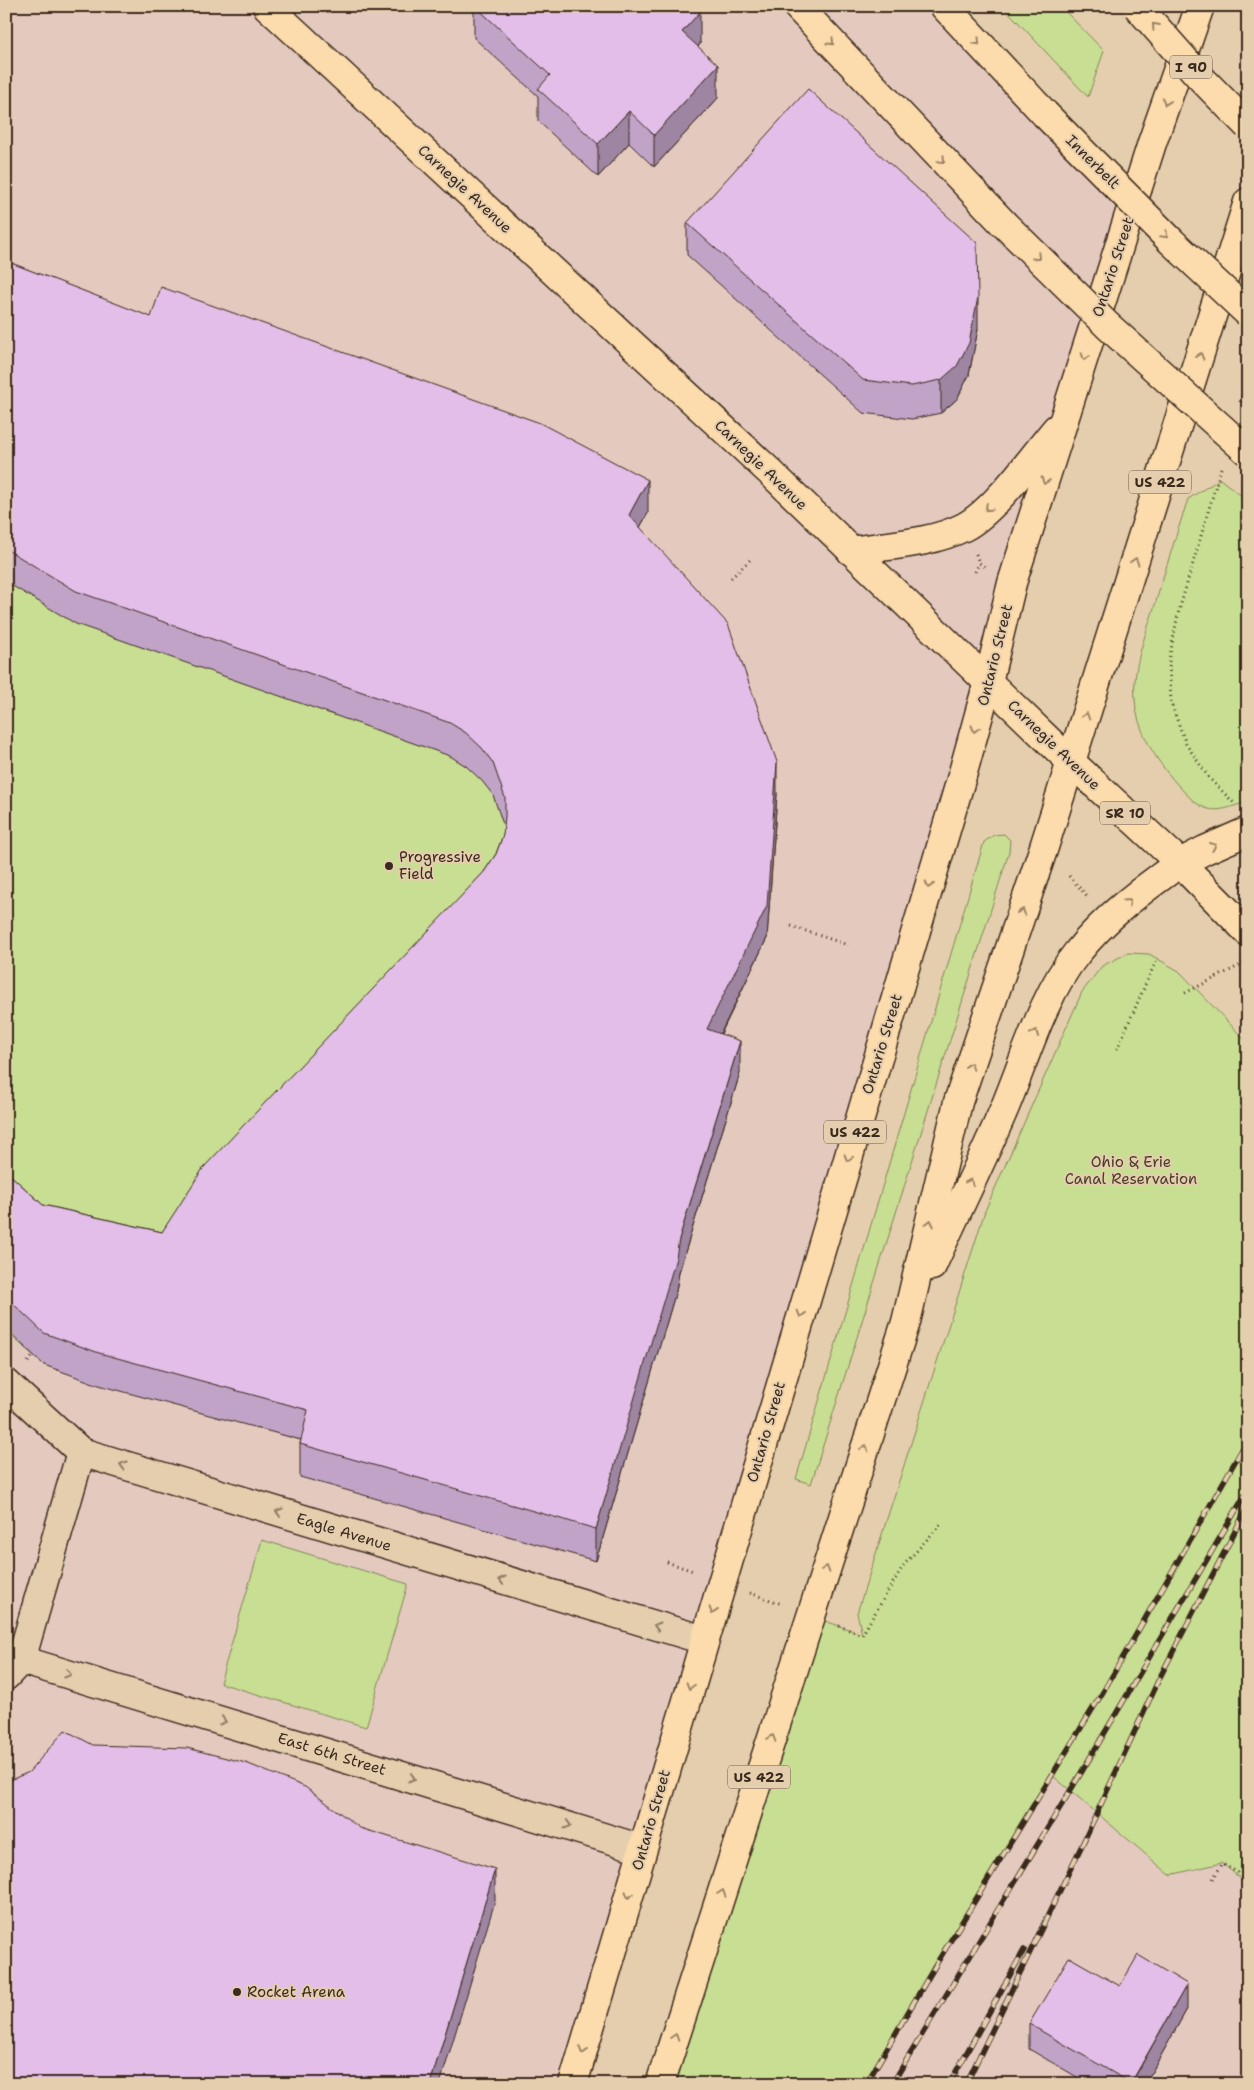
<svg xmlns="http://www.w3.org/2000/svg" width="1254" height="2090" viewBox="0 0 1254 2090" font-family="'Shantell Sans',sans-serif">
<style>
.built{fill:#e4c9bf}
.green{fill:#c8de93;stroke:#828458}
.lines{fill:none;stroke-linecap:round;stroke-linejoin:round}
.street-casing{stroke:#3b2a1e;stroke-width:31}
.primary-casing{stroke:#3b2a1e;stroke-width:31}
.highway-casing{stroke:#3b2a1e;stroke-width:31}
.path{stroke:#3b2a1e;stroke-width:3;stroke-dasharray:1 4;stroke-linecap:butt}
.street{stroke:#e5ceae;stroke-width:28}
.primary{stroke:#fcdcac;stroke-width:28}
.highway{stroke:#fcdcac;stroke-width:28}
.rail-casing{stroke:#3b2a1e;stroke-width:5.5}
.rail{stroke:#e5ceae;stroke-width:4;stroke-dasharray:11;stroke-linecap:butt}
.highway-bridge-casing{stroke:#3b2a1e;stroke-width:31;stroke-linecap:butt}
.highway-bridge{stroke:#fcdcac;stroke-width:28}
.wall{fill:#c2a3c8;stroke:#3b2a1e}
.shaded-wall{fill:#9e85a2;stroke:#3b2a1e}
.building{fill:#e2bee8;stroke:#3b2a1e}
.oneway{stroke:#9c8365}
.oneway2{stroke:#907c66}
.poi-dot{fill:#3b2a1e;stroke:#e5ceae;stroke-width:2}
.labels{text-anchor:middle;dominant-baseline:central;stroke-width:4;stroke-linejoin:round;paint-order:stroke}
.shield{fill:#e5ceae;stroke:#6e5b49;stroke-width:1}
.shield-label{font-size:14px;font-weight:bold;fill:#3b2a1e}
.street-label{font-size:15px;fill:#3b2a1e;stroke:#e5ceae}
.poi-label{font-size:15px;fill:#3b2a1e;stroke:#e5ceae;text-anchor:start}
.park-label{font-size:15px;fill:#493c2a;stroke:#e5ceae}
</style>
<rect width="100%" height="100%" fill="#e5ceae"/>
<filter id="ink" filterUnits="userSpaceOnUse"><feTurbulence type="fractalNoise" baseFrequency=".02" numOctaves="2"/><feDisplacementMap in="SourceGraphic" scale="10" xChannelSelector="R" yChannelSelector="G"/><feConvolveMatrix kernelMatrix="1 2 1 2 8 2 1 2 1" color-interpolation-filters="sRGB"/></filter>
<g filter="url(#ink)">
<g class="built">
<polygon points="6,6 944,6 1131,201 573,2084 6,2084"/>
<polygon points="1052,1774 1170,1875 1222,1863 1248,1885 1248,2084 867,2084"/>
</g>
<g class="green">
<polygon points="1003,6 1060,6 1104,51 1088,97"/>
<polygon points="6,294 648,513 629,547 767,938 707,1061 740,1073 679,1272 676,1291 307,1442 44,1365 6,1331"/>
<path d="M1220,479L1248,501V801C1210,816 1203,813 1176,783C1156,760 1137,731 1135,700C1132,668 1145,637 1154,608C1165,571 1176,535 1188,499Z"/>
<polygon points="1004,834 1010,840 1009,852 811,1484 796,1479 984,842 994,835"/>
<polygon points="1128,953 1149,954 1179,971 1248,1043 1248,1885 1222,1863 1170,1875 1052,1775 867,2084 660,2084 811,1616 862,1634 857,1613 985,1211 1082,992 1102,966"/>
<polygon points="262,1540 408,1584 366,1727 220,1683"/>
</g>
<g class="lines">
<g class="street-casing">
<g id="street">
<polyline points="6,1383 81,1452 704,1640"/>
<polyline points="21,1660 642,1849"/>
<polyline points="6,1676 21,1660 81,1452"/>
</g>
</g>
<g class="primary-casing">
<g id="primary">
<polyline points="267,6 770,472 1071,762 1180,863 1248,932"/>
<path d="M851,551C888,545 930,544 964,527C995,511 1033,456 1056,429"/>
<path d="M932,1266C956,1213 982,1161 1005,1107C1025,1059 1044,993 1077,953C1105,917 1143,889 1180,863"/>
<polyline points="573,2084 962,776 988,682 1012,583 1152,143 1200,6"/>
<polyline points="660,2084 906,1322 958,1102 1044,847 1248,202"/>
</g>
</g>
<g class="highway-casing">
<g id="highway">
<polyline points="797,6 1003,223"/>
<polyline points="944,6 1045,114"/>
<polyline points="1180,863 1205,850 1248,831"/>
</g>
</g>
<g class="path">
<polyline points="1240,402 1248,376"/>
<polyline points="1221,468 1178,614 1169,660 1171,703 1186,744 1209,778 1235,804"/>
<polyline points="976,554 979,563 985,567"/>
<polyline points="975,572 979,563"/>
<polyline points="731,578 752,558"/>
<polyline points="1069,876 1087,896"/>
<polyline points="791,926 848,945"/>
<polyline points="1185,993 1245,963"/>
<polyline points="1117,1049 1156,961"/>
<polyline points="28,1362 33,1356"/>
<polyline points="667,1562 693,1571"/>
<polyline points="750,1593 782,1604"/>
<polyline points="839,1626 862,1635 903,1566 942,1523"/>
<polyline points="1213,1879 1222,1864 1248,1878"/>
</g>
<use href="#street" class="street"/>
<use href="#primary" class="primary"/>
<use href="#highway" class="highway"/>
<g class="rail-casing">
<g id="rail">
<polyline points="866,2084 938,1961 1103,1692 1248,1439"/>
<polyline points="892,2084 1081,1773 1248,1490"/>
<polyline points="949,2084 1024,1950"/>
<polyline points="966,2084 1082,1845 1159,1679 1248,1506"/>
</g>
</g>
<use href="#rail" class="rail"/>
<g class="highway-bridge-casing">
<g id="highway-bridge">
<polyline points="1137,6 1200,77 1248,126"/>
<polyline points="1045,114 1171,241 1248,313"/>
<polyline points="1003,223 1108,326 1248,452"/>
</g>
</g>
<use href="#highway-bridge" class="highway-bridge"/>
</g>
<g class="wall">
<polygon points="474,6 694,6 700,44 698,47 718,98 654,167 629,143 598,177 538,121 538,96 474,38"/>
<polygon points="687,223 978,329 969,375 957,399 941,413 912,419 863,413 687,255"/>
<polygon points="6,261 648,513 640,527 777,794 767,938 721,1034 740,1073 679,1272 676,1291 596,1561 300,1477 300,1444 301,1440 99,1385 44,1365 6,1329 6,1171 43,1205 162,1232 484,872 496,854 503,835 504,827 493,795 482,781 466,766 450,756 76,624 6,582"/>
<polygon points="1187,2009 1145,2084 1089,2084 1029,2049 1029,2024"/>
</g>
<g class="shaded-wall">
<polygon points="700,12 700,44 682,64 682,32"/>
<polygon points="718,65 718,98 654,167 654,135"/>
<polygon points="629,111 629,143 598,177 598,144"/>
<polygon points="978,297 978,329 969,375 957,399 941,413 941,380"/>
<polygon points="648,480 648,513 629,547 629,515"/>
<polygon points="777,762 777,794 767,938 707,1061 707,1029"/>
<polygon points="740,1041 740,1073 679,1272 676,1291 596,1561 596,1529 679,1239"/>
<polygon points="495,1869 495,1901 440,2084 430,2084"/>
<polygon points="1187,1984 1187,2009 1145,2084 1131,2084"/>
</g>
<g class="building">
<polygon points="475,6 694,6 700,12 682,32 718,65 654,135 629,111 598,144 538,89 550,75"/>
<polygon points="808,89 977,243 978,297 969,343 957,366 941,380 912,386 863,380 687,223"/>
<polygon points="6,261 151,317 161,287 540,423 648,480 629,515 728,624 777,762 767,906 707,1029 740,1041 679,1239 676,1258 596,1529 300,1444 308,1410 99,1353 44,1333 6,1297 6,1171 43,1205 162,1232 204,1167 484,872 496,854 503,835 505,817 505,798 493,763 482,748 466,733 450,723 76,591 6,549"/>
<polygon points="65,1730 93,1745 187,1748 246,1763 305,1787 360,1828 495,1869 430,2084 6,2084 6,1782 29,1772"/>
<polygon points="1138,1955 1187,1984 1131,2083 1029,2024 1069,1957 1120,1986"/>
</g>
<defs><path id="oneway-chevron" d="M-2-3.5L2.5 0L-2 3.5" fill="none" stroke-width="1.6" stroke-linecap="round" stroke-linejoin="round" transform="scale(1.25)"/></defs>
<g class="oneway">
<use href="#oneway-chevron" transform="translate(1155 26) rotate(-132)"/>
<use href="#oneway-chevron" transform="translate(831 42) rotate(47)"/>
<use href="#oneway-chevron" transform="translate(977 42) rotate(47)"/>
<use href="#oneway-chevron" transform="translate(1166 102) rotate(109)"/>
<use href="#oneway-chevron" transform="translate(942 160) rotate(47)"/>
<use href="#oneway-chevron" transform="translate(1165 235) rotate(45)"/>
<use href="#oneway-chevron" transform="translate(1037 257) rotate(44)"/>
<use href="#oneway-chevron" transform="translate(1200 356) rotate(-73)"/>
<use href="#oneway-chevron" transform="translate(1085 357) rotate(108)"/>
<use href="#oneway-chevron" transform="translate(1045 481) rotate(108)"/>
<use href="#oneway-chevron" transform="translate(988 508) rotate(137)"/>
<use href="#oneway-chevron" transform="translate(1135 561) rotate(-73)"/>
<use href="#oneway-chevron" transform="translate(1086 716) rotate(-72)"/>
<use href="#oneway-chevron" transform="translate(975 729) rotate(106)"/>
<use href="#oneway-chevron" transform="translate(1213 846) rotate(-23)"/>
<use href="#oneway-chevron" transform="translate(929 885) rotate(107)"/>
<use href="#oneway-chevron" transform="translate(1128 902) rotate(-42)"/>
<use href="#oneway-chevron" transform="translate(1022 912) rotate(-71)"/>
<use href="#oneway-chevron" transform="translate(1035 1033) rotate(-68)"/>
<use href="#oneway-chevron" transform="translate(970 1066) rotate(-71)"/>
<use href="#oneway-chevron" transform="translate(848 1158) rotate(107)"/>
<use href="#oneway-chevron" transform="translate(970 1182) rotate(-65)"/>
<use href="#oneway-chevron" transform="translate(930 1223) rotate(-77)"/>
<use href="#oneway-chevron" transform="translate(801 1314) rotate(107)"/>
<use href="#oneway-chevron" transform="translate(865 1448) rotate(-72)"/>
<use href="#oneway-chevron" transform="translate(826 1569) rotate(-72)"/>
<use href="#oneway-chevron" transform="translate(713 1611) rotate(107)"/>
<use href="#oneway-chevron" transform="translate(690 1686) rotate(106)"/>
<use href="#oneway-chevron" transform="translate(772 1738) rotate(-72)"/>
<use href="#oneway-chevron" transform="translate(722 1893) rotate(-72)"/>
<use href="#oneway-chevron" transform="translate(629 1895) rotate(106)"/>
<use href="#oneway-chevron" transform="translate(675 2037) rotate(-72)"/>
<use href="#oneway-chevron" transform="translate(583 2051) rotate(107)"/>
</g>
<g class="oneway2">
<use href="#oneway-chevron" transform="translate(123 1465) rotate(-163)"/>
<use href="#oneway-chevron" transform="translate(279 1512) rotate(-163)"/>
<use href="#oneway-chevron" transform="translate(502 1580) rotate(-163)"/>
<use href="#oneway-chevron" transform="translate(657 1626) rotate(-164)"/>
<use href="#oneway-chevron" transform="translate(68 1674) rotate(17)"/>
<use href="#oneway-chevron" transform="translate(223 1721) rotate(17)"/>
<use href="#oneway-chevron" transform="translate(412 1778) rotate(17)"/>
<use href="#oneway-chevron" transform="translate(568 1825) rotate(17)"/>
</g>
</g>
<g class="poi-dot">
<circle cx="389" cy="866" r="5"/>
<circle cx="237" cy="1992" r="5"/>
</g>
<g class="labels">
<g class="shield">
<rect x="1170" y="55.5" width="42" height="23" rx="4"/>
<rect x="1129" y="470.5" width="62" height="23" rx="4"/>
<rect x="1100" y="801.5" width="50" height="23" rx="4"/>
<rect x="824" y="1120.5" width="62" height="23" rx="4"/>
<rect x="728" y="1765.5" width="62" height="23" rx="4"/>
</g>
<g class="shield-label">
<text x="1191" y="67">I 90</text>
<text x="1160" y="482">US 422</text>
<text x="1125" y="813">SR 10</text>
<text x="855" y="1132">US 422</text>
<text x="759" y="1777">US 422</text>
</g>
<g class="street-label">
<text transform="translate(1093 162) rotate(45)">Innerbelt</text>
<text transform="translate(465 189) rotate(43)">Carnegie Avenue</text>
<text transform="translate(1113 267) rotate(-72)">Ontario Street</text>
<text transform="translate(761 465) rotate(44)">Carnegie Avenue</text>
<text transform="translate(995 655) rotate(-76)">Ontario Street</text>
<text transform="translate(1054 745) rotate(44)">Carnegie Avenue</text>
<text transform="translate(882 1044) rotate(-73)">Ontario Street</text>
<text transform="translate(766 1432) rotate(-74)">Ontario Street</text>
<text transform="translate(344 1532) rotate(17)">Eagle Avenue</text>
<text transform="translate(332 1754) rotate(17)">East 6th Street</text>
<text transform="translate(651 1820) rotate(-74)">Ontario Street</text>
</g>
<g class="poi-label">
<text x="399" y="857">Progressive<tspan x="399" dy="17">Field</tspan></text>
<text x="247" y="1992">Rocket Arena</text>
</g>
<g class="park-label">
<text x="1131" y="1162">Ohio &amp; Erie<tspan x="1131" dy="17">Canal Reservation</tspan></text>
</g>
</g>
<rect width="1254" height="2090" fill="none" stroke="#e5ceae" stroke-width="25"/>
<rect x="12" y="12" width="1229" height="2065" fill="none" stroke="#3b2a1e" stroke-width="2" filter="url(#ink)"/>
</svg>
